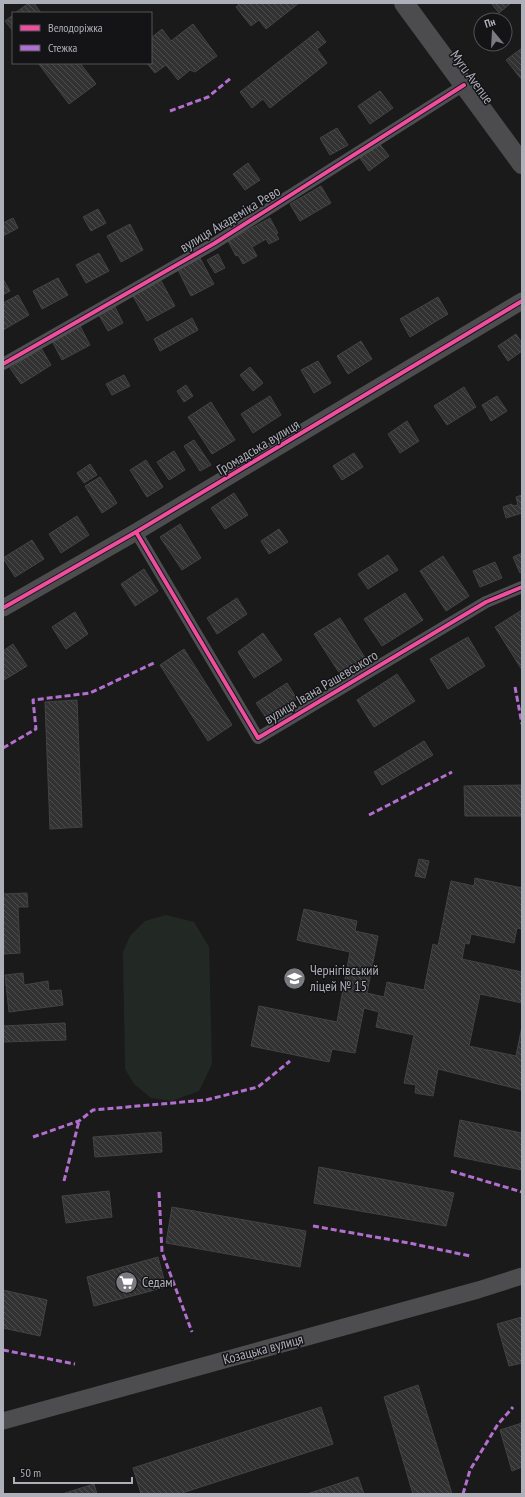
<svg xmlns="http://www.w3.org/2000/svg" width="525" height="1497" font-family="'PT Sans Narrow',sans-serif">
<style>
.garden{fill:#222924}
.building{fill:url(#building-back-hatch);stroke:#434346}
.lines{fill:none;stroke-linecap:round;stroke-linejoin:round}
.street{stroke:#4f4f53;stroke-width:12}
.secondary{stroke:#4d4d50;stroke-width:17}
.primary{stroke:#4c4c4f;stroke-width:20}
.quiet{stroke:#b36fd0;stroke-width:3;stroke-dasharray:6 3;stroke-linecap:butt}
.cycleway-casing{stroke:#141416;stroke-width:6}
.cycleway{stroke:#ef4d9e;stroke-width:4}
.labels{text-anchor:middle;dominant-baseline:central;stroke-width:3;stroke-linejoin:round;paint-order:stroke}
.street-label{font-size:14px;fill:#adafb9;stroke:#141416}
.poi-label{font-size:14px;fill:#adafb9;stroke:#141416;text-anchor:start}
</style>
<defs>
<pattern id="building-back-hatch" width="6" height="6" patternUnits="userSpaceOnUse"><rect width="6" height="6" fill="#323233"/><path d="M-1 5l2 2M0 0l6 6M5-1l2 2" fill="none" stroke="#4d4d4e"/></pattern>
</defs>
<rect width="100%" height="100%" fill="#1a1a1a"/>
<!-- garden -->
<path class="garden" d="M166 915 194 922 209 947 212 1064 199 1091 172 1101 151 1098 134 1084 125 1069 123 952 130 936 145 921Z"/>
<!-- building -->
<g class="building">
<path d="M29 3H34L41 13H15Z"/>
<path d="M240 3H299L266 29 259 20 251 26 236 7Z"/>
<path d="M491 3H511L499 13Z"/>
<path d="M13 15V31L5 21Z"/>
<path d="M193 24 217 56 195 72 190 70 178 80 166 65 155 73 147 63H151V49L153 48 151 45V38L162 29 171 41Z"/>
<path d="M318 31 326 42 317 49 327 63 270 108 263 99 252 108 240 92Z"/>
<path d="M522 48V80L506 60Z"/>
<path d="M38 63H80L96 84 69 104Z"/>
<path d="M380 91 393 108 370 124 358 106Z"/>
<path d="M337 128 348 145 330 155 320 138Z"/>
<path d="M379 143 389 156 369 171 360 158Z"/>
<path d="M248 163 260 180 245 190 233 174Z"/>
<path d="M321 186 331 203 300 221 290 204Z"/>
<path d="M98 209 106 223 91 231 83 217Z"/>
<path d="M13 218 18 228 3 236V223Z"/>
<path d="M270 218 278 233 276 234 279 239 269 244 266 239 252 247 257 256 243 264 238 255 236 256 228 241Z"/>
<path d="M130 224 143 250 121 262 107 236Z"/>
<path d="M99 253 109 271 86 283 76 265Z"/>
<path d="M218 254 225 268 215 273 207 260Z"/>
<path d="M200 258 214 284 191 296 178 270Z"/>
<path d="M58 278 68 295 42 309 33 291Z"/>
<path d="M3 279 10 291 3 295Z"/>
<path d="M160 279 175 306 147 321 132 294Z"/>
<path d="M18 295 29 315 3 330V303Z"/>
<path d="M438 297 448 314 410 337 400 319Z"/>
<path d="M115 307 123 323 108 331 99 315Z"/>
<path d="M192 318 198 330 160 351 154 339Z"/>
<path d="M80 326 90 345 62 360 52 341Z"/>
<path d="M516 334 522 343V351L508 361 498 346Z"/>
<path d="M361 341 372 359 348 374 337 356Z"/>
<path d="M41 348 51 365 21 384 10 368Z"/>
<path d="M318 361 331 383 314 393 301 370Z"/>
<path d="M250 367 263 383 253 391 240 375Z"/>
<path d="M124 375 130 386 112 395 106 384Z"/>
<path d="M186 385 193 396 184 402 177 391Z"/>
<path d="M464 387 476 407 447 425 434 406Z"/>
<path d="M270 396 281 415 253 433 241 414Z"/>
<path d="M497 396 507 411 491 421 482 405Z"/>
<path d="M211 402 235 440 212 454 188 417Z"/>
<path d="M407 421 419 441 400 453 388 434Z"/>
<path d="M194 440 211 465 200 471 184 446Z"/>
<path d="M174 451 185 470 169 480 157 462Z"/>
<path d="M354 453 363 467 342 480 333 466Z"/>
<path d="M146 460 163 487 147 497 130 470Z"/>
<path d="M90 464 97 475 84 483 77 473Z"/>
<path d="M100 477 117 503 102 513 85 486Z"/>
<path d="M234 493 248 515 225 529 211 508Z"/>
<path d="M522 495V513L506 518 503 507 512 504V506L518 505 516 497Z"/>
<path d="M77 516 89 535 61 553 49 534Z"/>
<path d="M180 524 201 558 182 570 160 537Z"/>
<path d="M279 529 288 542 269 554 261 541Z"/>
<path d="M32 540 44 559 15 577 3 558Z"/>
<path d="M522 553V572L520 573 513 557Z"/>
<path d="M388 555 398 570 368 589 358 574Z"/>
<path d="M443 556 469 596 446 611 420 571Z"/>
<path d="M495 562 502 578 480 587 473 571Z"/>
<path d="M144 569 158 591 135 606 121 584Z"/>
<path d="M405 593 423 620 382 646 364 619Z"/>
<path d="M237 598 247 614 217 634 207 618Z"/>
<path d="M522 610V670L495 627Z"/>
<path d="M75 612 88 634 66 649 52 627Z"/>
<path d="M340 618 367 661 342 677 314 634Z"/>
<path d="M263 633 282 660 254 678 238 652Z"/>
<path d="M468 637 485 666 448 689 430 659Z"/>
<path d="M13 644 27 666 4 680 3 651Z"/>
<path d="M184 649 232 725 208 741 160 665Z"/>
<path d="M397 674 415 701 374 727 357 700Z"/>
<path d="M287 683 297 699 267 719 256 703Z"/>
<path d="M77 700 82 827 50 829 45 702Z"/>
<path d="M424 741 433 755 382 785 374 772Z"/>
<path d="M522 785V816H465L464 786Z"/>
<path d="M419 859 429 861 425 878 415 876Z"/>
<path d="M475 878 522 888V929L517 928 514 943 471 934 469 944 465 943 462 959 522 972V1003L480 994 469 1046 516 1056 522 1026V1090L438 1069 433 1096 415 1093 416 1085 404 1083 414 1035 376 1027 379 1012 364 1008 355 1053 332 1049 329 1062 251 1046 259 1006 337 1022 350 952 297 940 304 909 357 921 355 931 378 936 367 993 384 997 387 982 424 990 433 944 438 946 451 881 474 886Z"/>
<path d="M27 893 28 907H18L20 953 4 954 3 894Z"/>
<path d="M23 973 24 985 48 981 49 991 61 990 63 1005 9 1012 5 975Z"/>
<path d="M65 1023 66 1040 3 1042V1026Z"/>
<path d="M460 1120 522 1133V1170L454 1156Z"/>
<path d="M161 1132 162 1152 95 1157 93 1137Z"/>
<path d="M319 1167 454 1193 446 1226 314 1203Z"/>
<path d="M109 1191 112 1217 66 1223 62 1196Z"/>
<path d="M172 1207 306 1231 300 1267 166 1243Z"/>
<path d="M158 1257 166 1287 94 1306 87 1277Z"/>
<path d="M3 1290 47 1300 40 1336 3 1328Z"/>
<path d="M522 1317V1363L509 1366 497 1324Z"/>
<path d="M418 1385 452 1494H413L384 1397Z"/>
<path d="M321 1407 333 1444 179 1494H141L133 1468Z"/>
<path d="M522 1423V1467L512 1471 500 1430Z"/>
<path d="M358 1477 364 1494H307Z"/>
<path d="M94 1484 97 1494H62Z"/>
</g>
<g class="lines">
<!-- street -->
<g class="street">
<path d="M3 364 215 243 464 85"/>
<path d="M136 532 258 738 486 602 522 587"/>
</g>
<!-- secondary -->
<g class="secondary">
<path d="M3 608 136 532 522 301"/>
<path d="M3 1421 478 1290 522 1276"/>
</g>
<!-- primary -->
<path class="primary" d="M404 3 522 164"/>
<!-- quiet -->
<g class="quiet">
<path d="M3 4V3"/>
<path d="M170 111 208 97 231 78"/>
<path d="M515 687 522 724"/>
<path d="M3 748 36 729 33 700 90 693 154 663"/>
<path d="M369 815 452 772"/>
<path d="M33 1137 79 1121 93 1110 206 1100 258 1087 290 1061"/>
<path d="M451 1171 522 1192"/>
<path d="M64 1181 79 1121"/>
<path d="M159 1192 162 1252 192 1332"/>
<path d="M313 1226 409 1243 470 1256"/>
<path d="M3 1350 75 1364"/>
<path d="M463 1494 470 1470 498 1424 513 1407"/>
</g>
<defs>
<g id="cycleway">
<path d="M3 364 215 243 464 85"/>
<path d="M136 532 258 738 486 602 522 587"/>
<path d="M3 608 136 532 522 301"/>
</g>
</defs>
<!-- cycleway casing -->
<use href="#cycleway" class="cycleway-casing"/>
<!-- cycleway -->
<use href="#cycleway" class="cycleway"/>
</g>
<!-- icons -->
<defs>
<symbol id="school-disc" viewBox="-11 -11 22 22"><circle r="9.5" fill="#7a7b81" stroke="#141416"/><path d="M0-5L7-2L0 1L-7-2ZM-4 1L0 2.5L4 1V4Q0 6-4 4Z" fill="#fff"/></symbol>
<symbol id="supermarket-disc" viewBox="-11 -11 22 22"><circle r="9.5" fill="#7a7b81" stroke="#141416"/><path d="M-6-5.5h2.5l.6 2H6L4.5 2H-2.5L-4.4-4H-6ZM-1.5 3.2a1.3 1.3 0 1 0 .1 0ZM3 3.2a1.3 1.3 0 1 0 .1 0Z" fill="#fff"/></symbol>
</defs>
<g fill-rule="evenodd">
<use href="#school-disc" x="282" y="966" width="25" height="25"/>
<use href="#supermarket-disc" x="114" y="1270" width="25" height="25"/>
</g>
<g class="labels">
<!-- street labels -->
<g class="street-label">
<text transform="translate(472 77) rotate(54)">Myru Avenue</text>
<text transform="translate(230 219) rotate(-31)">вулиця Академіка Рево</text>
<text transform="translate(258 447) rotate(-31)">Громадська вулиця</text>
<text transform="translate(321 687) rotate(-31)">вулиця Івана Рашевського</text>
<text transform="translate(263 1349) rotate(-15)">Козацька вулиця</text>
</g>
<!-- poi labels -->
<g class="poi-label">
<text x="310" y="970">Чернігівський<tspan x="310" dy="16">ліцей № 15</tspan></text>
<text x="142" y="1282">Седам</text>
</g>
</g>
<!-- border -->
<rect width="525" height="1497" fill="none" stroke="#adafb9" stroke-width="8"/>
<!-- legend -->
<rect x="12" y="12" width="140" height="52" fill="#141416" stroke="#515257"/>
<rect x="20" y="25" width="20" height="6" fill="#ef4d9e" stroke="#515257"/>
<text x="48" y="32" font-size="12" fill="#adafb9">Велодоріжка</text>
<rect x="20" y="45" width="20" height="6" fill="#b36fd0" stroke="#515257"/>
<text x="48" y="52" font-size="12" fill="#adafb9">Стежка</text>
<!-- north arrow -->
<g transform="translate(493 32) rotate(342)"><circle r="19" fill="#141416" stroke="#515257"/>
<path d="M0-3L7 15L0 10L-7 15Z" fill="#7a7b81"/>
<text y="-6" font-size="11" font-weight="bold" text-anchor="middle" fill="#adafb9">Пн</text>
</g>
<!-- scale -->
<path d="M14 1477v6h118v-6" fill="none" stroke="#adafb9" stroke-width="2"/>
<text x="20" y="1477" font-size="12" fill="#adafb9" stroke="#141416" stroke-width="3" paint-order="stroke">50 m</text>
</svg>
